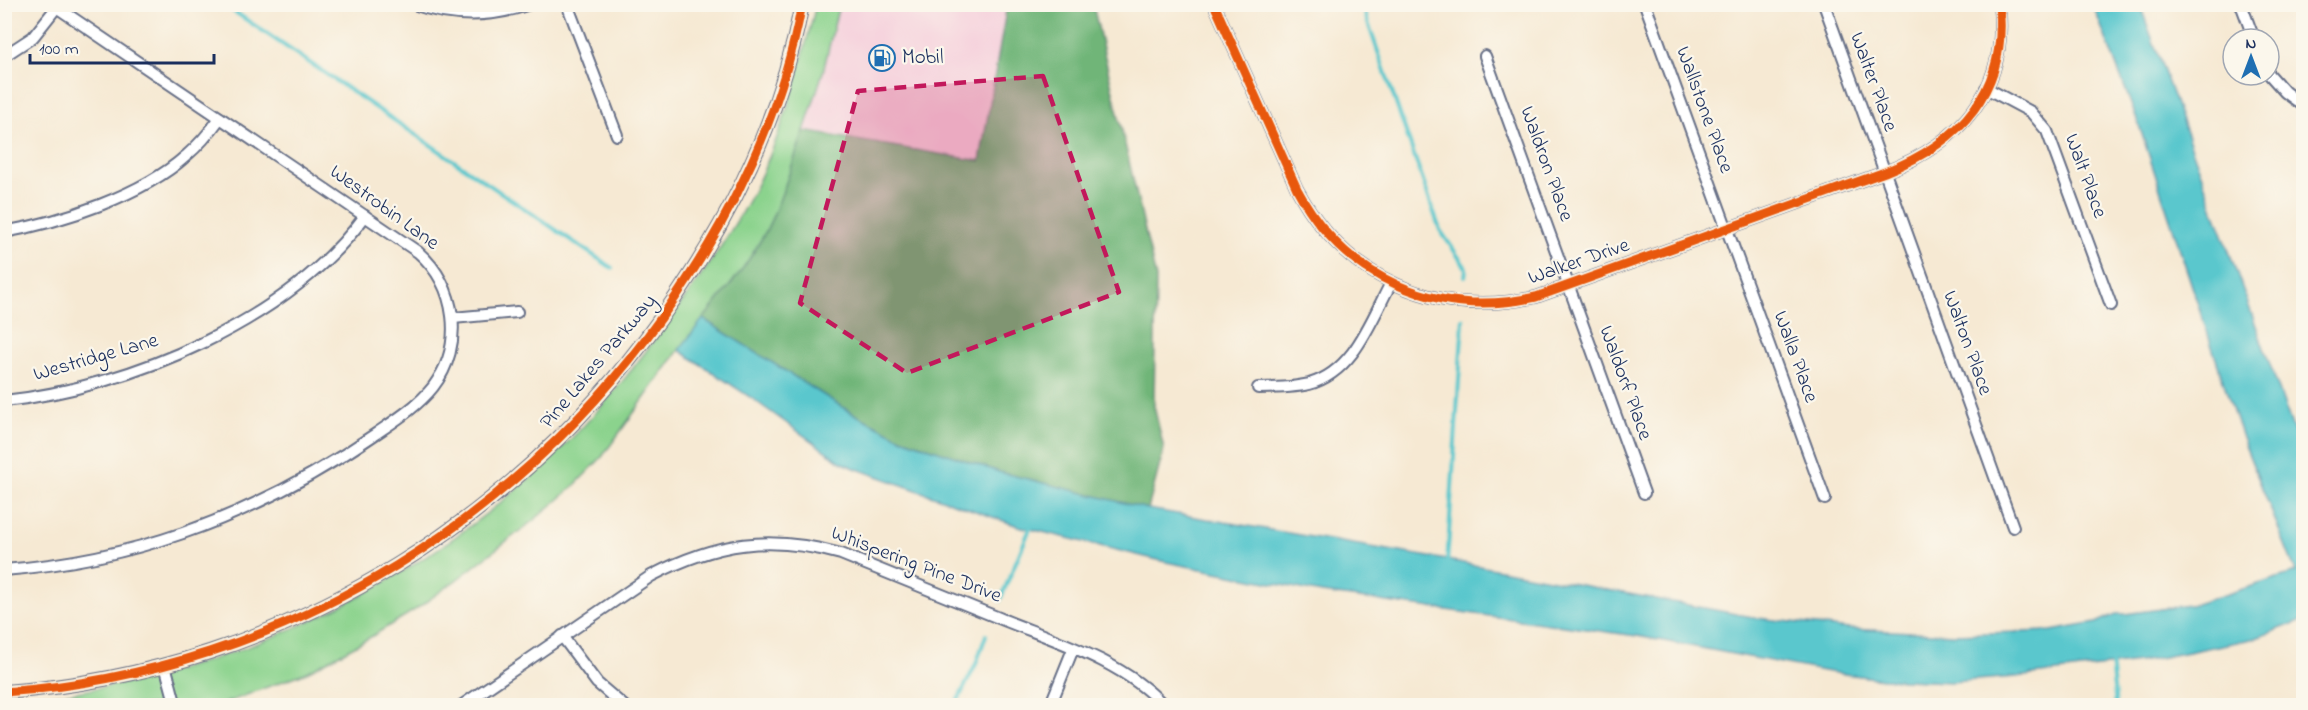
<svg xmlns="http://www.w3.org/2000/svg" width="2308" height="710" font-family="'Indie Flower',sans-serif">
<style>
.built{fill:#f5cfdb}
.green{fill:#8bd38d;stroke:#538176;stroke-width:1.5}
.forest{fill:#70b578;stroke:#46726b;stroke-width:1.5}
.water{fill:#5ac7cd;stroke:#3a7b96;stroke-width:1.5}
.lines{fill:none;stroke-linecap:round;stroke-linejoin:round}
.stream{stroke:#5ac7cd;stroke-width:4}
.street-casing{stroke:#687087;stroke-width:14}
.secondary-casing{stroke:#687087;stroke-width:16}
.street{stroke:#fff;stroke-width:10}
.secondary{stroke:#fbe6c4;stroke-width:14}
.cycleway-casing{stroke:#fbf7ec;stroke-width:13}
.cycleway{stroke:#e8590c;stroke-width:9}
.marked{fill:#c2185b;fill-opacity:0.2;stroke:#c2185b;stroke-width:4.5;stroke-dasharray:12 8;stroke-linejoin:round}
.labels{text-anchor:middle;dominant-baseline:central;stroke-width:4.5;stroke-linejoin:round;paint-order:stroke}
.poi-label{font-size:21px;fill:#1b2f5e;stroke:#fbf7ec;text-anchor:start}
.street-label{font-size:21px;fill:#1b2f5e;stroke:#fbf7ec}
</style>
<rect width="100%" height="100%" fill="#fbf7ec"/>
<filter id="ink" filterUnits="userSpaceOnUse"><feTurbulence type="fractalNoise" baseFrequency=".0167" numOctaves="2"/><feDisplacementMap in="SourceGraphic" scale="12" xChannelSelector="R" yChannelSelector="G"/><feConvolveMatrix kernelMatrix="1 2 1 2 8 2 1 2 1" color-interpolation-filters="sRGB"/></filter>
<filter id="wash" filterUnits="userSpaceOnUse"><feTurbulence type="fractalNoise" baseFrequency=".008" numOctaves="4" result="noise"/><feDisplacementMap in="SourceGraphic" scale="24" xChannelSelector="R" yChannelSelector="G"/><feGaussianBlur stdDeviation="1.35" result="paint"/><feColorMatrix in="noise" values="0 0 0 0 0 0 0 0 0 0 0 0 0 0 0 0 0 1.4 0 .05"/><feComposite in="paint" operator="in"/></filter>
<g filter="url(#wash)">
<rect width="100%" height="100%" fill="#f6e9d3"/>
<!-- built -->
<path class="built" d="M839 5H1007L981 161 804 131 823 72Z"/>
<!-- green -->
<path class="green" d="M816 5H839L823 72 804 131 779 203 765 233 743 269 679 350 602 457 572 488 534 520 455 581 415 610 369 638 307 672 220 705 5 706V700C214 685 413 593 563 447 607 404 644 355 680 305 709 266 735 228 757 184 785 127 800 66 816 5Z"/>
<!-- forest -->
<path class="forest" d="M1007 5H1093L1156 278 1154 406 1164 449 1148 509 999 472 901 438 852 413 703 319C726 291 749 263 766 231 782 199 792 165 804 131L980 161Z"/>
<!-- water -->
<path class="water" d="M2093 5H2140L2303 456V620L2256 638 2139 662 2016 677 1950 682 1883 679 1829 672 1637 636 1322 593 1166 562 1018 526 857 469 841 462 750 397 679 350 703 319 852 413 901 438 999 472 1148 509 1447 560 1758 618 1849 629 1954 634 2051 631 2096 623 2116 614H2125L2196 604 2296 572 2242 438 2138 122Z"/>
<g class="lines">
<!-- stream -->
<g class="stream">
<path d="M223 4 612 268"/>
<path d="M1363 4 1367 20 1440 230 1466 268 1465 277"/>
<path d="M1447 564 1463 319"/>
<path d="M1000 600 1031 526"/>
<path d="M2111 662 2116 706"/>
<path d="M955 706 976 664 986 635"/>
</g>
</g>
</g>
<g filter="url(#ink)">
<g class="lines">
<defs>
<g id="street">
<path d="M413 4C452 18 491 18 530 4"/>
<path d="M567 4 617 135"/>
<path d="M1214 4 1297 189C1345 279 1437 319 1536 297L1885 172C1960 143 2009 90 1999 4"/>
<path d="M1645 4 1825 499"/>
<path d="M1824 4 2013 527"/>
<path d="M2241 4 2254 39"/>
<path d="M4 56 33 37 56 8"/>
<path d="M1485 56 1644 493"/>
<path d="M2269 74 2285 92 2304 106"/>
<path d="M1986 88 2031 112 2047 131 2111 305"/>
<path d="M4 232C61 222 143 195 186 156 199 145 210 132 220 118"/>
<path d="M453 318 517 312"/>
<path d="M1258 388C1275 388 1292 388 1309 384 1354 372 1371 320 1391 283"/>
<path d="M4 401C131 387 288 321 365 216"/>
<path d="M4 570C64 565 126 553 183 533 252 509 316 475 377 433 396 420 418 406 433 387 465 345 457 286 418 252L52 4"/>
<path d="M562 636 597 683 624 706"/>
<path d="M165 665 176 706"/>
<path d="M461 706 651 576C716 542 770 534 841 554 894 575 946 597 999 618 1055 641 1122 660 1164 706"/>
<path d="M1050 706 1073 649"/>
</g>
<path id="secondary" d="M4 692C288 672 539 513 690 275 743 193 784 101 802 4"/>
</defs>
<!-- street casing -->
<use href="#street" class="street-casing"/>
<!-- secondary casing -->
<use href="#secondary" class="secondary-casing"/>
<!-- street -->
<use href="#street" class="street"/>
<!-- secondary -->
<use href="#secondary" class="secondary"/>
<defs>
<g id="cycleway">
<path d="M1214 4 1297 189C1345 279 1437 319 1536 297L1885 172C1960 143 2009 90 1999 4"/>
<path d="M4 692C288 672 539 513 690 275 743 193 784 101 802 4"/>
</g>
</defs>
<!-- cycleway casing -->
<use href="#cycleway" class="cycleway-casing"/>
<!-- cycleway -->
<use href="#cycleway" class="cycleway"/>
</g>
</g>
<!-- marked area -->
<path class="marked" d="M1043 76 1119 292 907 373 800 303 858 91Z"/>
<!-- icons -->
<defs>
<symbol id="fuel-ring" viewBox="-11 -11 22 22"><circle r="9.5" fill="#fbf7ec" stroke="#1f6fb2" stroke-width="1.5"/><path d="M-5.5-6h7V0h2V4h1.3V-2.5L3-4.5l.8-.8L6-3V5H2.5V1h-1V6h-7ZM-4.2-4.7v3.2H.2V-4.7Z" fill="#1f6fb2"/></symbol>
</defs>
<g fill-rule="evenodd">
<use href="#fuel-ring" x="867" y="43" width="30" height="30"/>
</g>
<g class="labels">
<!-- poi labels -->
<g class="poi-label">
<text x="902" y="58">Mobil</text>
</g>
<!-- street labels -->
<g class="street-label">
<text transform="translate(1873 82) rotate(70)">Walter Place</text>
<text transform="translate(1704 110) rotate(70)">Wallstone Place</text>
<text transform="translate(1546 164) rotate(70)">Waldron Place</text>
<text transform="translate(2085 176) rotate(70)">Walt Place</text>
<text transform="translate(384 208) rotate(36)">Westrobin Lane</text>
<text transform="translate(1579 262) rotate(-19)">Walker Drive</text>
<text transform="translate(1967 343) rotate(70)">Walton Place</text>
<text transform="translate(1795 357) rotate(70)">Walla Place</text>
<text transform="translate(96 358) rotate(-16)">Westridge Lane</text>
<text transform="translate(599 362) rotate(-50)">Pine Lakes Parkway</text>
<text transform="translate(1625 383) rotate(70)">Waldorf Place</text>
<text transform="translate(916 565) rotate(21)">Whispering Pine Drive</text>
</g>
</g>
<!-- margin -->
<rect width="2308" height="710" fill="none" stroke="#fbf7ec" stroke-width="24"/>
<!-- north arrow -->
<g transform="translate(2251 57)"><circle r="28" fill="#fbf7ec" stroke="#a1a7b3" stroke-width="1.5"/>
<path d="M0-4.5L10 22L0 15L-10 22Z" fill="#1f6fb2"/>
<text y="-9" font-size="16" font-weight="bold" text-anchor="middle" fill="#1b2f5e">N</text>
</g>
<!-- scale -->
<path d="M30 54v9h184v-9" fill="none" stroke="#1b2f5e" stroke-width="3"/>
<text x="39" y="54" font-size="18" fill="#1b2f5e" stroke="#fbf7ec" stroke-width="4.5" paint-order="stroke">100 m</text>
</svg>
